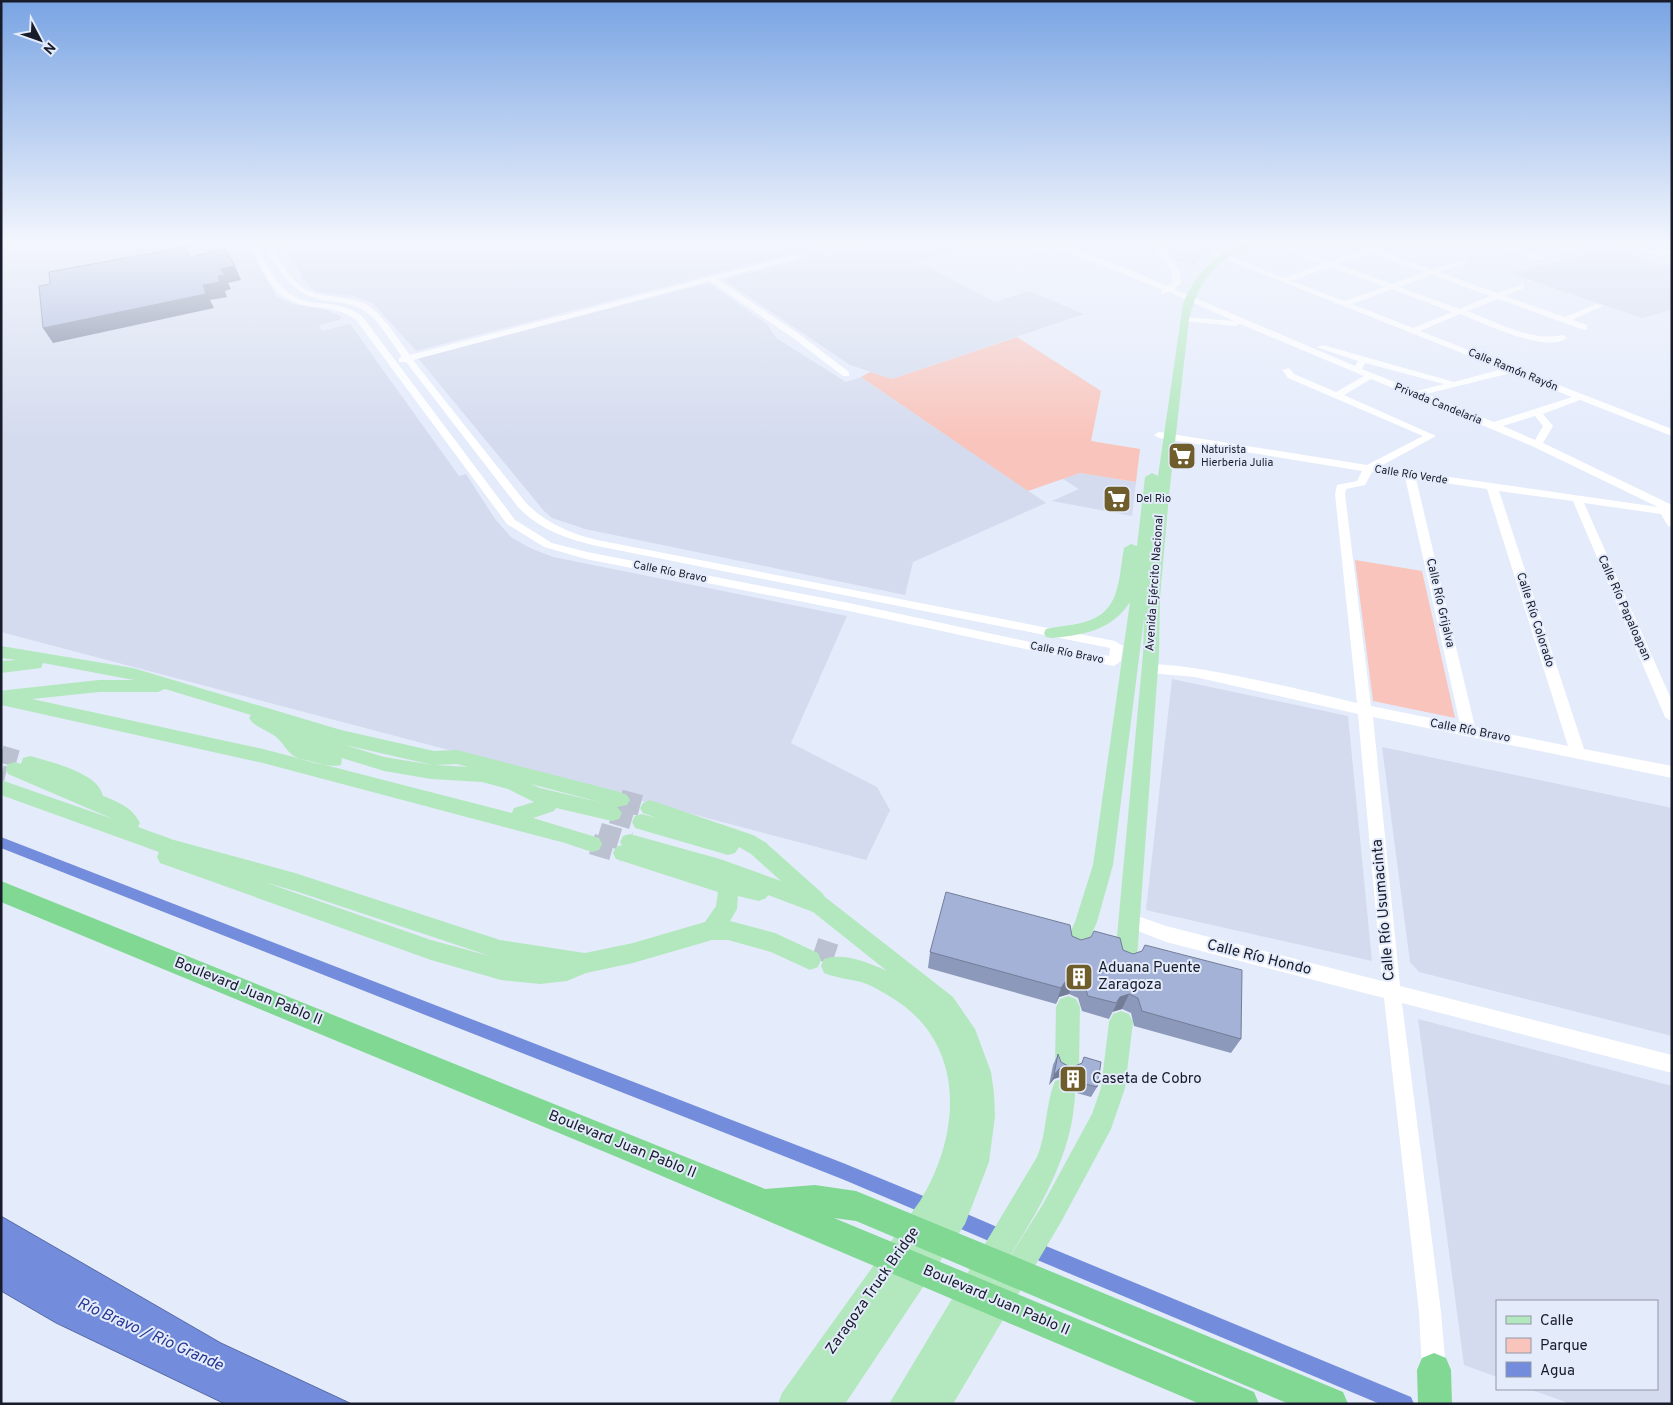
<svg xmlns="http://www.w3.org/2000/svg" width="1673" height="1405" font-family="Overpass,sans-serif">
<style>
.built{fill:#d4dbee}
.green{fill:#f9c4bb}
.water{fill:#738cdb;stroke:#576aa6}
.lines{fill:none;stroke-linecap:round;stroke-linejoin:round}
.canal{fill:#738cdb;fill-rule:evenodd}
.major-tunnel-far1{stroke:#bbc1d1;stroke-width:17;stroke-dasharray:17 8;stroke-linecap:butt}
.major-tunnel{stroke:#bbc1d1;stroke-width:21;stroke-dasharray:21 11;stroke-linecap:butt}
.minor{fill:#fff;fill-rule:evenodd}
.major{fill:#b3e8be;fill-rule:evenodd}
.highway{fill:#81d893;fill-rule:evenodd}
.wall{fill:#8d99ba}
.shaded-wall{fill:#737d97}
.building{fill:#a4b2d8;stroke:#737d97}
.labels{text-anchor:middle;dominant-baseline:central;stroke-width:4;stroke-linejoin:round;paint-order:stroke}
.far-street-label{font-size:11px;fill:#171b2a;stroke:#e4ebfb}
.far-poi-label{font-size:11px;fill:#171b2a;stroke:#e4ebfb;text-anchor:start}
.street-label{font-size:12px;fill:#171b2a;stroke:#e4ebfb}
.near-street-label{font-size:15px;fill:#171b2a;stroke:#e4ebfb}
.near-poi-label{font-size:15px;fill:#171b2a;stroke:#e4ebfb;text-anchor:start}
.near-water-label{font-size:16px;font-style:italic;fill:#253692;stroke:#e4ebfb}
</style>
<rect width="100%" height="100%" fill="#e4ebfb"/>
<!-- built -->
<g class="built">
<path d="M10 243H246L277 297 293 304 327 310 342 317 339 320 319 325 322 331 350 324 459 476 466 474 495 519 511 537 530 548 553 557 847 616 791 743 877 787 890 810 866 860 1 632V251Z"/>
<path d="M324 243H803L813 248 416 351 373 303 353 296 316 292 306 283 287 250Z"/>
<path d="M882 243H979L917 261 995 302 1029 291 1084 314 892 379 850 365 724 280 790 262 803 261 807 259 809 256 807 255 815 253 832 256Z"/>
<path d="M1162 243H1224L1206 254 1193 266 1186 262H1179Z"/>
<path d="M1611 249 1666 266 1672 264V310L1642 318 1510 273Z"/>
<path d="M709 283 768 325 776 338 846 382 861 377 1046 503 913 562 905 595 585 529 552 518 544 511 418 358Z"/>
<path d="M1080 473 1136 482 1132 516 1052 501 1079 489 1063 479Z"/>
<path d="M1172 679 1348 716 1372 961 1146 910Z"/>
<path d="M1382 747 1672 808V1036L1419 972 1410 962Z"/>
<path d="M1418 1019 1672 1086V1404H1571L1529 1389H1657V1301H1497V1377L1464 1365Z"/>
</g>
<!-- green -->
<g class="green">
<path d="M1017 337 1101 391 1091 441 1140 449 1136 482 1080 473 1028 491 861 377 870 372 892 379Z"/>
<path d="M1355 560 1422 571 1455 718 1373 701Z"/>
</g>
<!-- water -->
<path class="water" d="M1 1216 221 1343 352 1404H225L56 1323 1 1291Z"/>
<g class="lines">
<!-- canal -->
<g class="canal">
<path d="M1 837 843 1163 938 1202 941 1208 938 1214 932 1217 842 1179 1 848Z"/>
<path d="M953 1208 1011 1233 1014 1239 1011 1245 1005 1248 947 1223 944 1217 947 1211Z"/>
<path d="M1029 1239 1411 1397 1414 1404H1380L1023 1254 1020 1248 1023 1242Z"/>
</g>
<!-- major-tunnel-far1 -->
<path class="major-tunnel-far1" d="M1 754 25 761"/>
<!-- major-tunnel -->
<g class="major-tunnel">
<path d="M1 776 5 777"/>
<path d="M620 800 650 808"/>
<path d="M612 813 642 822"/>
<path d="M599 833 630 842"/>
<path d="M592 844 623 853"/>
<path d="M815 948 836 955"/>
</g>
<!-- minor -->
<g class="minor">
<path d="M248 243H256C272 274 279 299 318 303 335 304 349 307 362 316L515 520 552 543 587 552 849 603 1044 645 1109 656 1110 648 597 546C567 539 540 530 518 507L406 362H399V358L402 357C393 345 379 320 366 312 355 304 342 303 329 301 289 295 283 274 262 243H270C279 257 286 273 298 284 319 303 354 291 374 310 388 322 399 341 410 355L796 255V259L717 279 799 334 849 372V376H843L793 338 710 281 413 360 526 503C546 523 569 533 597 540L1115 641 1123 646 1121 661 1114 666 1044 653 849 611 586 559 544 547 507 524 356 320C344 311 332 309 316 307 274 303 266 277 248 243Z"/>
<path d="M1009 243H1022L1053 252 1049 254Z"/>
<path d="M1035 243C1073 243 1132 271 1167 286L1173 282 1172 271 1152 243H1160L1180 271 1181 283 1174 289 1355 366 1358 361 1316 347 1323 345 1454 382 1502 369 1210 253 1217 251 1284 278 1323 264 1268 243H1279L1330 262 1364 250 1347 243C1356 243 1361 246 1369 247 1376 248 1386 243 1395 243L1378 250 1432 270 1466 259V263L1439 272 1497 293 1524 284V288L1505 296 1565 317 1596 304 1603 306 1572 320 1587 325V329L1584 330 1498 299 1467 311C1497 322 1531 342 1563 335L1567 338C1546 354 1484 323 1460 314L1420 331 1672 429V436L1580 400 1543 414 1553 426 1543 443 1672 505V527L1668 526 1661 514 1584 503 1672 701V722L1665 717 1573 501 1499 491 1584 749 1672 766V778L1373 717 1400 986 1672 1055V1073L1402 1003 1441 1312 1446 1370 1442 1378 1434 1382 1426 1378 1422 1370 1419 1312 1384 998 1166 942 1123 925 1121 920 1123 915 1129 913 1166 926 1382 981 1358 714 1195 677 1149 673 1142 668C1152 652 1331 697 1357 703L1335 494 1337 485 1357 481 1362 471 1159 438 1154 435 1159 432 1367 465 1423 436 1288 378 1282 370 1289 368 1294 374 1336 392 1364 376 1240 324 1236 326 1181 321V317H1184L1234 321 1169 292 1161 294 1162 290 1097 263ZM1371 253 1425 272 1392 284 1337 264ZM1330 267 1385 287 1344 301 1291 281ZM1432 275 1490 296 1460 309 1399 287ZM1392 289 1452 312 1413 328 1352 304ZM1365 363 1444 384 1417 391 1362 369ZM1511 373 1572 397 1494 422 1426 394ZM1371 379 1532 446 1658 507 1379 467 1436 436 1344 395ZM1535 416 1543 426 1535 440 1503 426ZM1372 472 1405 477 1460 724 1371 706 1345 494 1346 489 1365 485ZM1416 479 1487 489 1568 746 1475 727Z"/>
<path d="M1490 243H1501L1547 259 1540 261Z"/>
<path d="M1538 243 1566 247 1595 243 1566 251Z"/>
<path d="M1620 243C1639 243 1654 253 1672 250V254L1660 256Z"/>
</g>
<!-- major -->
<g class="major">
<path d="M1245 243H1257C1251 249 1241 251 1233 255 1207 269 1196 292 1189 319L1169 495 1160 598 1159 654 1137 958 1134 965 1126 968 1118 965 1115 958 1143 654 1144 618 1113 865 1097 922 1084 951 1076 954 1068 951 1065 944 1075 922 1093 865 1130 602C1112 630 1084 635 1052 638L1046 637 1044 633 1046 629C1058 626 1070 626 1081 623 1121 614 1118 581 1124 548L1131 544 1137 546 1145 477 1152 473 1158 476 1183 304C1195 274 1214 255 1245 243Z"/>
<path d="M1 646 133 668 341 730 434 751 457 750 620 792 627 795 630 800 627 805 617 807 622 813 619 819 612 821 556 808 554 811 533 818 599 838 602 844 599 850 592 852 565 843 263 763 1 705V691L7 690 99 680H134L43 663 41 668 1 673V661L17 660 1 658ZM165 689 251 715 249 718C254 727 267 730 275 736 282 741 287 752 294 756 303 761 332 768 341 765L342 758 384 771 431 779 482 782 508 789 534 802 514 808 512 813 263 749 32 699 99 692H158ZM345 745 433 765 384 757ZM457 764 468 767 435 765ZM531 784 603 803 540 788Z"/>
<path d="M30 756C51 762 99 773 103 796 118 802 132 807 140 823L138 827 174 840 295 873 500 940 585 953 633 943 705 922 716 906 718 892 616 859 613 853 616 847 622 845 620 842 623 836 630 834 720 859 781 881 751 854 739 847 735 853 728 855 635 828 632 822 635 816 642 814 657 818 643 813 640 808 643 803 650 800 753 835 765 842 822 893 825 897 953 997 975 1029 991 1072 994 1093 995 1116 989 1162 965 1224 845 1404H812L813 1402 811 1404H778L782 1393 920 1201C962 1133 967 1041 889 996 881 991 871 985 861 982 849 979 836 978 824 973L821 966 824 959C842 952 870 963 887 971L813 912 768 895 766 898 759 901 738 896 737 909 730 921 775 933 818 953 821 960 818 967 810 970 771 952 728 940H712L633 963 586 973 567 981 540 984 501 980 431 960 160 863 157 857 159 852 1 795V780L113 819 8 774 6 769 8 764 15 762 21 764 23 758ZM264 882 295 891 490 956 431 940Z"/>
<path d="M1068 996 1076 999 1080 1007 1079 1064 1076 1072 1067 1076 1058 1072 1055 1064 1056 1007 1060 999Z"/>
<path d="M1121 1011 1129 1014 1133 1022 1125 1088 1111 1129 1061 1222 953 1404H889L1037 1157C1047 1133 1045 1105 1055 1081L1064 1078 1073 1081C1077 1093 1074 1103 1073 1115 1063 1179 1022 1235 989 1290L1043 1204 1092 1114 1101 1088 1109 1022 1113 1014Z"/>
</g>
<!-- highway -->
<g class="highway">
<path d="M1 881 765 1189 815 1185 856 1191 1343 1392 1348 1404H1289L856 1221 834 1218 1254 1392 1259 1404H1200L617 1157 1 902Z"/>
<path d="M1434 1353 1446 1358 1451 1370 1452 1404H1418L1417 1370 1422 1358Z"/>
</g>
</g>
<!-- wall -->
<g class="wall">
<path d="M1072 936 1081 940 1123 950 1241 1039 1231 1053 1134 1026 1131 1013 1122 1009 1112 1012 1109 1019 1082 1011 1078 998 1069 994 1059 997 1056 1004 928 968 930 952Z"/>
<path d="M1058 1054 1061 1062 1068 1066 1063 1076 1054 1079 1049 1085 1053 1065Z"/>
<path d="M1082 1063 1097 1087 1091 1097 1077 1093 1075 1081 1068 1077 1073 1067Z"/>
</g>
<!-- shaded-wall -->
<g class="shaded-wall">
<path d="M235 266 241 280 228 283 231 289 225 291 227 297 210 300 214 308 53 343 43 328 203 285 220 269Z"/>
<path d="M1075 979 1069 994 1059 997 1056 1004 1061 988 1065 982Z"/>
<path d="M1129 994 1122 1009 1112 1012 1109 1019 1120 997Z"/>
<path d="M1068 1066 1063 1076 1054 1079 1049 1085 1054 1075 1059 1069Z"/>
</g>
<!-- building -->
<g class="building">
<path d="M185 247 190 257 225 249 235 266 220 269 225 275 218 276 220 282 203 285 206 294 43 328 39 286 50 284 49 272Z"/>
<path d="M946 892 1070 925 1072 936 1081 940 1091 937 1094 931 1120 938 1123 950 1133 954 1142 951 1145 945 1242 970 1241 1039 1142 1011 1138 998 1129 994 1120 997 1116 1003 1088 996 1084 983 1075 979 1065 982 1061 988 930 952Z"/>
<path d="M1058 1054 1061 1062 1068 1066 1059 1069 1054 1075Z"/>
<path d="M1084 1057 1101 1062 1097 1087 1082 1083 1080 1070 1073 1067 1082 1063Z"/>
</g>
<!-- sky -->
<linearGradient id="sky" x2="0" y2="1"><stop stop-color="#79a4e3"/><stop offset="0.55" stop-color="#f3f6fd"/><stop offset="1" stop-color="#f3f6fd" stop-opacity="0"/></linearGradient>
<rect width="1673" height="440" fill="url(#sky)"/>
<!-- icons -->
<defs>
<symbol id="supermarket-square" viewBox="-11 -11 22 22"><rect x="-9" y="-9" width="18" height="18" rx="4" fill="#6f5d2b" stroke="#e4ebfb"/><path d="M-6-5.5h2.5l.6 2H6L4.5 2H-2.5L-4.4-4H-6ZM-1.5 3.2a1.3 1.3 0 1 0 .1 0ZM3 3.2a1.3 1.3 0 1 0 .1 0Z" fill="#fff"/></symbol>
<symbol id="building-square" viewBox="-11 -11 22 22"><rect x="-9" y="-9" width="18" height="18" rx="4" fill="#6f5d2b" stroke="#e4ebfb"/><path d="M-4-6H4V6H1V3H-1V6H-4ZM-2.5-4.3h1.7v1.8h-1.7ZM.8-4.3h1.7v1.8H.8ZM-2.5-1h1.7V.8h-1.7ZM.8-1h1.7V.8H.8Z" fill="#fff"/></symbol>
</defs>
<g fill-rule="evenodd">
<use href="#supermarket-square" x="1166" y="440" width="32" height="32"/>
<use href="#supermarket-square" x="1101" y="483" width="32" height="32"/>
<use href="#building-square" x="1063" y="961" width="32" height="32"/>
<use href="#building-square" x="1057" y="1063" width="32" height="32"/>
</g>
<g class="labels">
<!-- far-street labels -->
<g class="far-street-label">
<text transform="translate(1513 370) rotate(22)">Calle Ramón Rayón</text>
<text transform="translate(1438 404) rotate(22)">Privada Candelaria</text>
<text transform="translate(1411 475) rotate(9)">Calle Río Verde</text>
<text transform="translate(670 572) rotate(11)">Calle Río Bravo</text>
<text transform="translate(1067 653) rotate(11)">Calle Río Bravo</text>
</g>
<!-- far-poi labels -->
<g class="far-poi-label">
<text x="1201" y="450">Naturista<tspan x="1201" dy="13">Hierberia Julia</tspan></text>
<text x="1136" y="499">Del Rio</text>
</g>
<!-- street labels -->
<g class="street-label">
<text transform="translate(1155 583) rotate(-86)">Avenida Ejército Nacional</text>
<text transform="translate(1440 603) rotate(77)">Calle Río Grijalva</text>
<text transform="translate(1624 608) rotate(66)">Calle Río Papaloapan</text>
<text transform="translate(1535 620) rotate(72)">Calle Río Colorado</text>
<text transform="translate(1470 731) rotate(11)">Calle Río Bravo</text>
</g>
<!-- near-street labels -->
<g class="near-street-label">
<text transform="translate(1384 910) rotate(-95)">Calle Río Usumacinta</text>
<text transform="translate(1259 958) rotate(14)">Calle Río Hondo</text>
<text transform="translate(248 992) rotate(22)">Boulevard Juan Pablo II</text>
<text transform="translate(622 1145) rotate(22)">Boulevard Juan Pablo II</text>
<text transform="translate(873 1291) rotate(-55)">Zaragoza Truck Bridge</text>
<text transform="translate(996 1301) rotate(23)">Boulevard Juan Pablo II</text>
</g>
<!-- near-poi labels -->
<g class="near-poi-label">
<text x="1098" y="968">Aduana Puente<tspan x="1098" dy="17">Zaragoza</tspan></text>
<text x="1092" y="1079">Caseta de Cobro</text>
</g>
<!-- near-water labels -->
<g class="near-water-label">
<text transform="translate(150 1335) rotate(24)">Río Bravo / Rio Grande</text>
</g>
</g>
<!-- border -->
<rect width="1673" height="1405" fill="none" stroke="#171b2a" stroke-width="5"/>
<!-- legend -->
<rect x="1496" y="1300" width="162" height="90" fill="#e4ebfb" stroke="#9298a7"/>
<rect x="1506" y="1316" width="25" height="8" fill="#b3e8be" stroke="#9298a7"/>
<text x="1540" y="1325" font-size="15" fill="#171b2a">Calle</text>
<rect x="1506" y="1338" width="25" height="15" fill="#f9c4bb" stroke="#9298a7"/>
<text x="1540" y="1350" font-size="15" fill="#171b2a">Parque</text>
<rect x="1506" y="1362" width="25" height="15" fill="#738cdb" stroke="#9298a7"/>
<text x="1540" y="1375" font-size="15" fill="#171b2a">Agua</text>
<!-- north arrow -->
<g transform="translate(40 40) rotate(131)" stroke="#e4ebfb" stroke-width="4" paint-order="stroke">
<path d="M0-4L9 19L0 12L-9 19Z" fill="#171b2a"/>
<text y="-8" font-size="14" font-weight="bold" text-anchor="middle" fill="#171b2a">N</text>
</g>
</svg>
